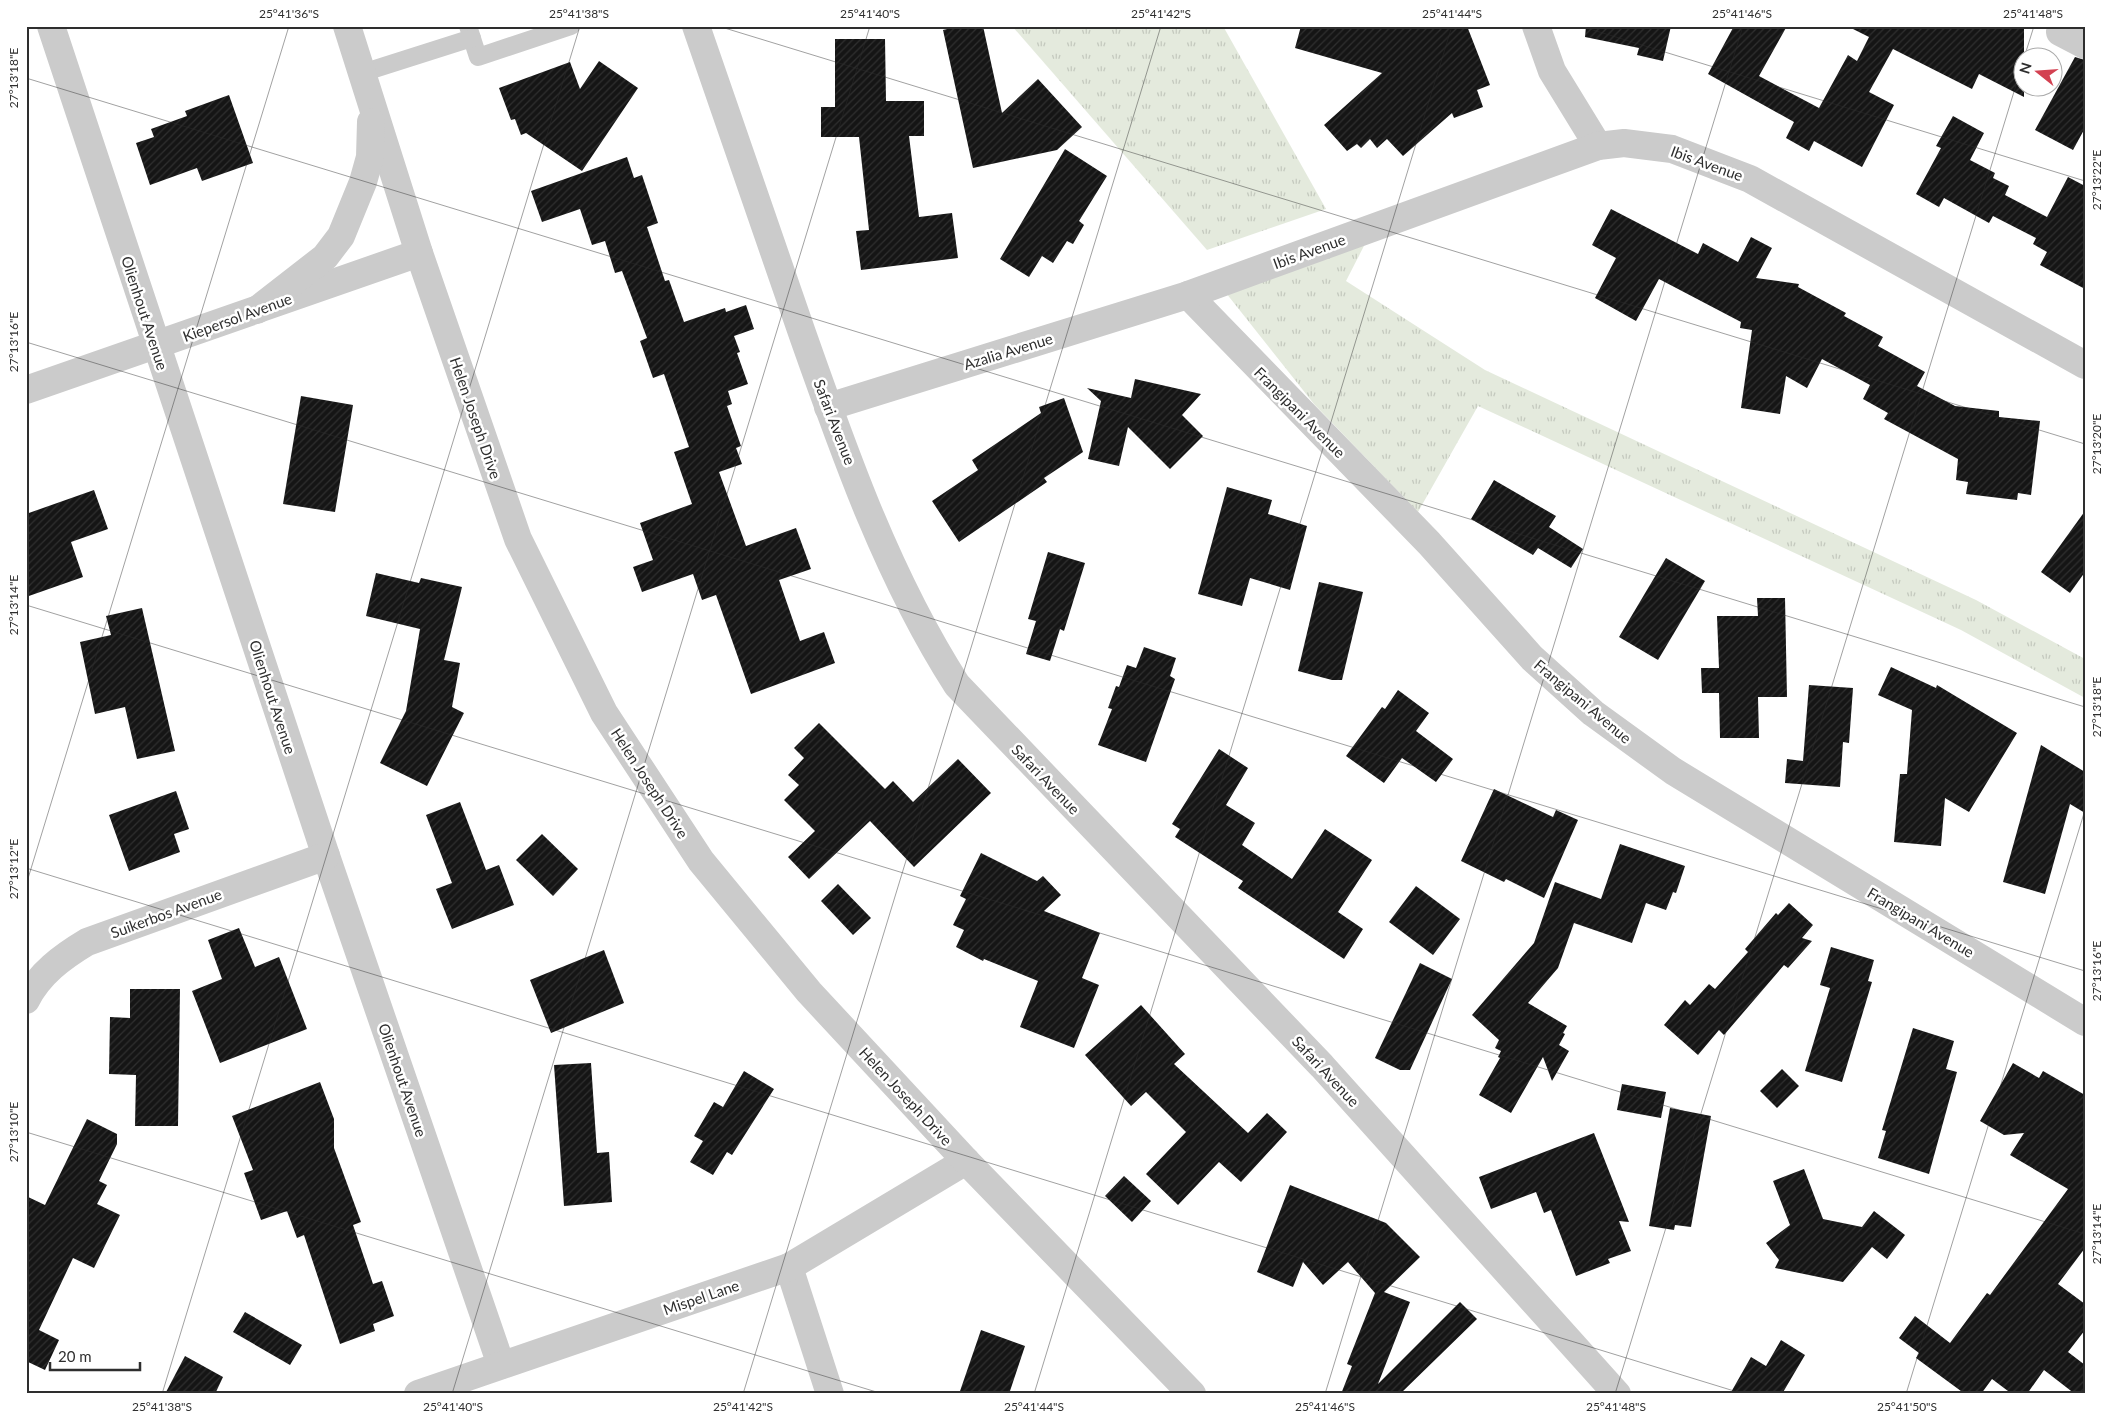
<svg xmlns="http://www.w3.org/2000/svg" width="2111" height="1420" font-family="Lato,sans-serif">
<style>
.grass{fill:url(#grass-tufts)}
.building{fill:url(#building-hatch)}
.lines{fill:none;stroke-linecap:round;stroke-linejoin:round}
.service{stroke:#cbcbcb;stroke-width:18}
.minor{stroke:#cbcbcb;stroke-width:28}
.tertiary{stroke:#cbcbcb;stroke-width:28}
.ticks{fill:none;stroke:#2e2e2e;stroke-width:1;stroke-opacity:0.45}
.labels{text-anchor:middle;dominant-baseline:central;stroke-width:5;stroke-linejoin:round;paint-order:stroke}
.street-label{font-size:15px;fill:#2e2e2e;stroke:#fff}
.neatline{fill:none;stroke:#2e2e2e;stroke-width:2}
.ticks-label{font-size:12px;text-anchor:middle;fill:#2e2e2e}
</style>
<defs>
<pattern id="grass-tufts" width="24" height="20" patternUnits="userSpaceOnUse" patternTransform="scale(1.25)"><rect width="24" height="20" fill="#e4eadd"/><path d="M3 7l-1-3M5 7V3M7 7l1-3M15 17l-1-3M17 17v-4M19 17l1-3" fill="none" stroke="#c4c9be"/></pattern>
<pattern id="building-hatch" width="6" height="6" patternUnits="userSpaceOnUse" patternTransform="scale(1.25)"><rect width="6" height="6" fill="#151515"/><path d="M-1 1l2-2M0 6l6-6M5 7l2-2" fill="none" stroke="#2f2f2f"/></pattern>
</defs>
<rect width="100%" height="100%" fill="#fff"/>
<!-- grass -->
<g class="grass">
<path d="M1012 26H1223L1326 209 1207 250Z"/>
<path d="M1367 240 1346 281 1485 370 1976 600 2085 659V698L1961 630 1478 406 1418 512 1314 404 1226 293Z"/>
</g>
<!-- building -->
<g class="building">
<path d="M959 26H983L1002 113 1038 79 1082 127 1057 150 973 168 943 30Z"/>
<path d="M1301 26H1467L1490 85 1477 90 1483 107 1454 118 1452 113 1403 156 1387 139 1377 148 1370 139 1361 148 1357 144 1347 151 1324 125 1382 73 1295 48Z"/>
<path d="M1586 26H1671L1663 61 1637 55 1639 48 1585 37Z"/>
<path d="M1734 26H1787L1759 76 1819 108 1848 55 1857 61 1869 37 1847 26H2024V97L1979 74 1972 89 1893 49 1869 92 1894 105 1862 167 1814 141 1809 151 1786 138 1794 122 1708 74Z"/>
<path d="M835 39H885L886 101H924V136H909L919 217 952 213 958 258 861 270 856 231 869 230 859 137H821V107H835Z"/>
<path d="M2075 57 2085 60V128L2073 150 2035 130Z"/>
<path d="M599 61 638 88 582 171 526 133 521 135 515 119 511 120 499 88 570 62 580 89Z"/>
<path d="M229 95 253 163 202 181 197 168 150 185 136 143 154 137 151 129 187 116 185 111Z"/>
<path d="M1953 116 1984 133 1970 160 1995 173 1993 178 2009 186 2005 195 2047 217 2068 177 2085 186V289L2040 265 2047 252 2033 244 2036 238 1993 216 1989 223 1944 198 1939 207 1916 194 1941 148 1936 146Z"/>
<path d="M1065 149 1107 176 1079 221 1084 225 1073 244 1067 241 1053 263 1042 256 1029 277 1000 259Z"/>
<path d="M627 157 634 178 642 175 658 223 647 227 665 281 669 280 684 322 725 308 726 312 746 305 754 329 734 336 740 352 737 353 748 384 728 391 732 404 727 406 741 446 736 448 742 464 719 472 746 546 796 528 811 569 779 580 800 641 824 632 835 663 751 694 716 595 702 600 693 574 642 592 633 567 653 560 640 523 692 504 674 452 689 447 664 374 653 378 640 341 647 338 622 271 615 273 605 241 592 245 580 209 542 222 531 191Z"/>
<path d="M1611 209 1698 254 1703 243 1738 262 1751 237 1772 248 1756 278 1799 284 1798 287 1846 313 1844 316 1883 337 1878 346 1925 372 1917 386 1955 406 1999 411V417L2040 421 2031 495 2018 493 2017 500 1966 494 1968 482 1956 480 1958 459 1884 419 1888 413 1863 399 1870 385 1822 359 1807 388 1786 376 1780 414 1741 408 1752 330 1740 328 1741 322 1659 279 1636 321 1595 298 1616 258 1592 245Z"/>
<path d="M1135 379 1201 394 1182 415 1203 436 1170 469 1128 427 1119 466 1088 459 1101 401 1087 388 1131 398Z"/>
<path d="M301 396 353 405 335 512 283 504Z"/>
<path d="M1064 398 1083 452 1044 478 1047 482 959 542 932 501 978 470 972 460 1041 413 1039 407Z"/>
<path d="M1494 480 1556 516 1549 527 1583 549 1571 568 1538 548 1533 555 1471 519Z"/>
<path d="M1227 487 1272 500 1268 514 1307 526 1290 590 1250 578 1242 606 1198 594Z"/>
<path d="M94 490 108 529 71 542 83 577 26 597V514Z"/>
<path d="M2085 511V572L2070 593 2041 572Z"/>
<path d="M1048 552 1085 563 1064 631 1060 629 1050 661 1026 654 1036 621 1028 619Z"/>
<path d="M1666 558 1705 581 1658 660 1619 637Z"/>
<path d="M376 573 419 583 421 578 462 587 444 660 460 663 452 707 464 713 427 786 380 763 406 711 420 629 366 616Z"/>
<path d="M1319 582 1363 592 1342 680H1332L1298 671Z"/>
<path d="M1757 598H1785L1787 697H1758L1759 738H1720L1719 693H1702L1701 668H1719L1717 616H1758Z"/>
<path d="M142 608 175 751 137 759 125 707 95 714 80 642 111 635 106 616Z"/>
<path d="M1144 647 1176 658 1170 676 1175 679 1146 762 1098 745 1112 709 1108 708 1116 686 1119 687 1127 665 1136 668Z"/>
<path d="M1891 667 1936 688 1937 685 2017 733 1969 812 1945 798 1941 846 1894 842 1900 774H1907L1912 710 1878 695Z"/>
<path d="M1809 685 1853 688 1849 743 1843 742 1840 787 1785 783 1787 759 1803 761Z"/>
<path d="M1398 690 1429 713 1416 731 1453 759 1436 782 1402 758 1384 783 1346 756 1382 707 1385 709Z"/>
<path d="M819 723 885 789 893 781 913 802 958 759 991 793 914 867 870 821 809 879 788 857 815 831 784 800 799 785 788 775 804 758 794 748Z"/>
<path d="M2041 745 2085 772V813L2070 804 2045 894 2003 882Z"/>
<path d="M1219 749 1248 768 1226 805 1255 823 1242 845 1292 879 1325 829 1372 860 1338 912 1363 929 1344 959 1238 888 1243 881 1175 837 1180 829 1172 824Z"/>
<path d="M1494 789 1553 817 1556 810 1578 820 1544 898 1506 879 1504 882 1461 861Z"/>
<path d="M176 791 189 829 174 834 180 852 129 871 109 815Z"/>
<path d="M460 802 486 870 499 865 514 905 452 929 436 889 452 883 426 815Z"/>
<path d="M542 834 578 869 553 896 516 860Z"/>
<path d="M1620 844 1685 866 1676 893 1673 892 1666 910 1646 903 1632 943 1574 923 1558 968 1528 1003 1567 1026 1563 1033 1565 1034 1559 1045 1569 1051 1552 1081 1543 1057 1511 1113 1479 1095 1500 1058 1498 1057 1501 1051 1495 1048 1499 1040 1472 1015 1534 943 1555 882 1601 899Z"/>
<path d="M981 853 1037 881 1043 876 1061 895 1044 911 1100 933 1082 978 1099 985 1074 1048 1020 1027 1038 981 984 959 983 961 956 947 964 930 953 925 966 899 960 896Z"/>
<path d="M838 884 871 918 853 935 821 901Z"/>
<path d="M1416 886 1460 919 1433 955 1389 922Z"/>
<path d="M1789 903 1813 925 1802 938 1812 941 1788 968 1784 965 1724 1035 1719 1030 1698 1055 1664 1025 1685 1000 1690 1005 1709 984 1715 989 1748 952 1745 949 1776 913 1778 915Z"/>
<path d="M239 928 255 967 279 957 307 1029 220 1063 192 991 222 979 208 940Z"/>
<path d="M1831 947 1874 960 1868 981 1872 982 1842 1082 1805 1071 1830 988 1820 985Z"/>
<path d="M604 950 624 1003 551 1033 530 980Z"/>
<path d="M1420 963 1452 979 1410 1070H1400L1375 1058Z"/>
<path d="M130 989H180L178 1126H135L136 1075 109 1074 110 1017 130 1018Z"/>
<path d="M1141 1005 1185 1054 1174 1064 1248 1133 1267 1113 1287 1132 1241 1182 1219 1162 1178 1205 1146 1174 1186 1132 1146 1092 1131 1106 1085 1055Z"/>
<path d="M1913 1028 1954 1041 1946 1069 1957 1072 1929 1174 1878 1158 1886 1131 1882 1130Z"/>
<path d="M591 1063 597 1153 609 1152 612 1202 564 1206 554 1065Z"/>
<path d="M2013 1063 2039 1078 2043 1071 2085 1095V1248L2058 1284 2085 1304V1330L2068 1352 2085 1365V1394H2075L2044 1370 2027 1394H2012L1992 1379 1981 1394H1965L1916 1358 1919 1353 1899 1338 1915 1316 1950 1343 1987 1293 1990 1295 2068 1189 2010 1155 2024 1133 2004 1135 1980 1121Z"/>
<path d="M1782 1069 1799 1086 1777 1108 1760 1091Z"/>
<path d="M744 1071 774 1089 732 1155 727 1152 713 1175 690 1162 703 1141 694 1136 714 1102 723 1107Z"/>
<path d="M320 1082 334 1119V1148L361 1222 353 1225 373 1284 382 1281 394 1316 373 1324 375 1331 340 1344 304 1235 297 1238 287 1211 261 1220 244 1173 253 1170 232 1116Z"/>
<path d="M1622 1084 1666 1092 1661 1118 1617 1110Z"/>
<path d="M1670 1108 1711 1116 1691 1227 1675 1225 1674 1230 1649 1226Z"/>
<path d="M87 1119 117 1134V1144L99 1181 107 1185 97 1204 120 1215 94 1268 73 1258 39 1330 59 1340 45 1370 26 1361V1196L45 1205Z"/>
<path d="M1594 1133 1629 1222 1619 1221 1631 1251 1608 1259 1610 1263 1576 1276 1551 1210 1544 1213 1536 1192 1491 1209 1479 1177Z"/>
<path d="M1804 1169 1823 1219 1862 1227 1874 1211 1905 1235 1887 1259 1872 1247 1843 1282 1775 1268 1779 1260 1766 1243 1790 1225 1773 1181Z"/>
<path d="M1124 1176 1151 1201 1132 1222 1105 1196Z"/>
<path d="M1290 1185 1386 1223 1420 1257 1384 1292 1410 1302 1378 1384 1460 1302 1477 1319 1400 1394H1341L1352 1366 1347 1364 1375 1293 1348 1262 1323 1285 1303 1262 1293 1287 1257 1272Z"/>
<path d="M245 1312 302 1345 290 1365 233 1332Z"/>
<path d="M981 1330 1025 1346 1009 1394H959Z"/>
<path d="M1781 1340 1805 1355 1782 1394H1730L1751 1357 1766 1366Z"/>
<path d="M185 1356 223 1377 215 1394H165Z"/>
</g>
<g class="lines">
<!-- service -->
<g class="service">
<path d="M468 26 478 57 571 26"/>
<path d="M362 73 472 38"/>
</g>
<!-- minor -->
<g class="minor">
<path d="M51 26 326 856 501 1365"/>
<path d="M696 26C731 127 766 228 801 330 844 452 887 576 957 685L1322 1066 1617 1394"/>
<path d="M1536 26 1552 71 1598 146"/>
<path d="M2060 32 2085 45"/>
<path d="M1188 295 1429 543 1532 658 1593 713 1673 771 2085 1022"/>
<path d="M26 390 419 253"/>
<path d="M828 407 1188 295 1598 146 1624 143 1672 149 1750 179 2085 365"/>
<path d="M26 1000C39 974 62 957 87 942L326 856"/>
<path d="M789 1267 830 1394"/>
<path d="M418 1394 789 1267 966 1161"/>
</g>
<!-- tertiary -->
<g class="tertiary">
<path d="M347 26 419 253 518 539 604 713 701 861 809 992 966 1161 1192 1394"/>
<path d="M257 310 325 257 341 236 363 182 370 157 371 122"/>
</g>
</g>
<!-- ticks -->
<path class="ticks" d="M718 26 2085 444M1580 26 2085 181M2024 58 2034 26M26 78 2085 707M26 342 2085 971M26 605 2085 1234M26 868 1744 1394M26 885 289 26M26 1132 883 1394M162 1394 580 26M452 1394 870 26M743 1394 1161 26M1034 1394 1452 26M1325 1394 1743 26M1615 1394 2024 59M1906 1394 2085 810"/>
<g class="labels">
<!-- street labels -->
<g class="street-label">
<text transform="translate(1707 163) rotate(20)">Ibis Avenue</text>
<text transform="translate(1309 251) rotate(-20)">Ibis Avenue</text>
<text transform="translate(145 313) rotate(72)">Olienhout Avenue</text>
<text transform="translate(237 317) rotate(-20)">Kiepersol Avenue</text>
<text transform="translate(1008 351) rotate(-17)">Azalia Avenue</text>
<text transform="translate(1300 412) rotate(45)">Frangipani Avenue</text>
<text transform="translate(476 418) rotate(71)">Helen Joseph Drive</text>
<text transform="translate(835 422) rotate(69)">Safari Avenue</text>
<text transform="translate(273 697) rotate(72)">Olienhout Avenue</text>
<text transform="translate(1583 701) rotate(40)">Frangipani Avenue</text>
<text transform="translate(1046 779) rotate(46)">Safari Avenue</text>
<text transform="translate(650 783) rotate(57)">Helen Joseph Drive</text>
<text transform="translate(166 913) rotate(-20)">Suikerbos Avenue</text>
<text transform="translate(1921 922) rotate(31)">Frangipani Avenue</text>
<text transform="translate(1326 1071) rotate(47)">Safari Avenue</text>
<text transform="translate(403 1080) rotate(71)">Olienhout Avenue</text>
<text transform="translate(906 1096) rotate(47)">Helen Joseph Drive</text>
<text transform="translate(701 1297) rotate(-19)">Mispel Lane</text>
</g>
</g>
<!-- border -->
<rect width="2111" height="1420" fill="none" stroke="#ffffff" stroke-width="55"/>
<!-- north arrow -->
<g transform="translate(2038 72) rotate(287)"><circle r="24" fill="#ffffff" stroke="#ababab"/>
<path d="M0-4L9 19L0 12L-9 19Z" fill="#d34151"/>
<text y="-8" font-size="14" font-weight="bold" text-anchor="middle" fill="#2e2e2e">N</text>
</g>
<!-- scale -->
<path d="M50 1362v8h90v-8" fill="none" stroke="#2e2e2e" stroke-width="2.5"/>
<text x="58" y="1362" font-size="15" fill="#2e2e2e" stroke="#ffffff" stroke-width="4" paint-order="stroke">20 m</text>
<rect x="28" y="28" width="2056" height="1364" class="neatline"/>
<g class="ticks-label">
<text x="289" y="18">25°41'36"S</text>
<text x="579" y="18">25°41'38"S</text>
<text x="870" y="18">25°41'40"S</text>
<text x="1161" y="18">25°41'42"S</text>
<text x="1452" y="18">25°41'44"S</text>
<text x="1742" y="18">25°41'46"S</text>
<text x="2033" y="18">25°41'48"S</text>
<text transform="translate(14 78) rotate(-90)" y="4">27°13'18"E</text>
<text transform="translate(2097 180) rotate(-90)" y="4">27°13'22"E</text>
<text transform="translate(14 342) rotate(-90)" y="4">27°13'16"E</text>
<text transform="translate(2097 444) rotate(-90)" y="4">27°13'20"E</text>
<text transform="translate(14 605) rotate(-90)" y="4">27°13'14"E</text>
<text transform="translate(2097 707) rotate(-90)" y="4">27°13'18"E</text>
<text transform="translate(14 869) rotate(-90)" y="4">27°13'12"E</text>
<text transform="translate(2097 971) rotate(-90)" y="4">27°13'16"E</text>
<text transform="translate(14 1132) rotate(-90)" y="4">27°13'10"E</text>
<text transform="translate(2097 1234) rotate(-90)" y="4">27°13'14"E</text>
<text x="162" y="1411">25°41'38"S</text>
<text x="453" y="1411">25°41'40"S</text>
<text x="743" y="1411">25°41'42"S</text>
<text x="1034" y="1411">25°41'44"S</text>
<text x="1325" y="1411">25°41'46"S</text>
<text x="1616" y="1411">25°41'48"S</text>
<text x="1907" y="1411">25°41'50"S</text>
</g>
</svg>
